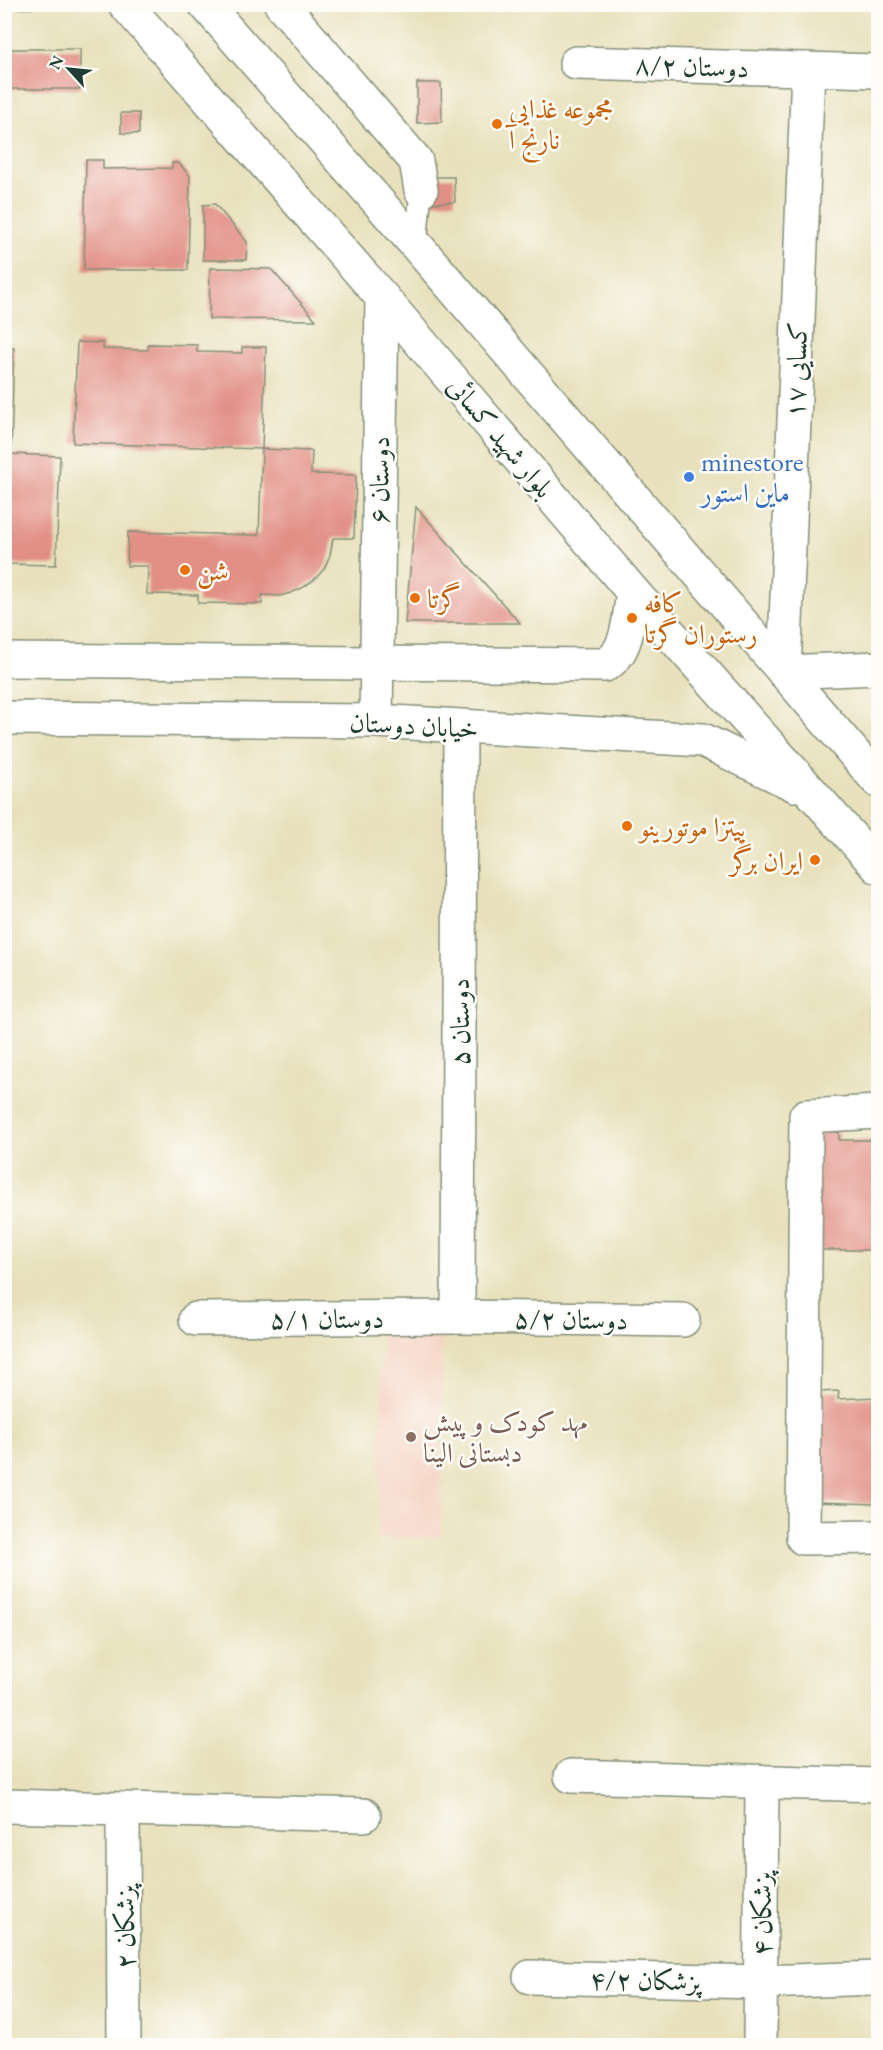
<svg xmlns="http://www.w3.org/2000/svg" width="883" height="2050" font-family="'EB Garamond',Amiri,serif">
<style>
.built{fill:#f5d3c2}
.building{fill:#e28f85}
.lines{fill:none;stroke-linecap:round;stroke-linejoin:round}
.lane-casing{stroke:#848f78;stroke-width:24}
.street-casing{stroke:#848f78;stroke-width:36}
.secondary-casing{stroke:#848f78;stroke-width:36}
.lane{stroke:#fff;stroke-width:21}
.street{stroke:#fff;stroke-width:33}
.secondary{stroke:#fff;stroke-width:33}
.food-dot{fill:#e8710a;stroke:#fdfcf7;stroke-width:2}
.shop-dot{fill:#3f7fe0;stroke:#fdfcf7;stroke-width:2}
.education-dot{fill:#8d6e63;stroke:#fdfcf7;stroke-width:2}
.labels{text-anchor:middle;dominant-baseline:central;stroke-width:5;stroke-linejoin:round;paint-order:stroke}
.street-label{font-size:27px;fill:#1f3d34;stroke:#fdfcf7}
.food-label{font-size:27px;fill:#c56008;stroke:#fdfcf7;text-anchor:start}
.shop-label{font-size:27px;fill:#366cbe;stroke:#fdfcf7;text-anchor:start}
.education-label{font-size:27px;fill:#785e54;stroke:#fdfcf7;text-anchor:start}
</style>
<rect width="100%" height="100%" fill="#fdfcf7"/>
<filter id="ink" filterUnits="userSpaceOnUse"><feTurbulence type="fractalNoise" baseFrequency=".0167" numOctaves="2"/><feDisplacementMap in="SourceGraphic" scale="12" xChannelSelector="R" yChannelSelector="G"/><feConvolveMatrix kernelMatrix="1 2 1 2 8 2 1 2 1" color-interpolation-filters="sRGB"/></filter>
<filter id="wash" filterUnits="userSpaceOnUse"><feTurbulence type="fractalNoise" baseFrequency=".008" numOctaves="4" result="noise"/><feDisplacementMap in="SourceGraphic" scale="24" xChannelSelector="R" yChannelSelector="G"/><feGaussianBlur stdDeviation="1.35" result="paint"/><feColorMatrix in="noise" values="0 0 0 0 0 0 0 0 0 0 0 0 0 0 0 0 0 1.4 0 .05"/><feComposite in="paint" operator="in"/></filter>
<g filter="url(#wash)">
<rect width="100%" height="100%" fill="#e8e1bc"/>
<!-- built -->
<path class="built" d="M442 1335 441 1537 379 1539 382 1336Z"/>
<g id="blocks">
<!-- building -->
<g class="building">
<path d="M14 4H33V8H13Z"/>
<rect x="4" y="49" width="76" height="40"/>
<path d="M417 83H441L442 122 417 123Z"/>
<path d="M121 113H139V134L121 133Z"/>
<path d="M86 160H103V169L172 168V163H179L190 176 188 270H84Z"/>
<path d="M429 177H454L455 202 429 203Z"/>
<path d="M215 204 247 242 246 260H203V205Z"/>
<path d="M210 268 271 269 316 320 209 319Z"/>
<path d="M77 342 103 343V349L148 350V344L197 345V352L242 353V347H266L262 449 73 443Z"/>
<path d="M4 347 14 348 11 454 60 456 56 565 4 564Z"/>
<path d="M262 449 312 451 311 474 356 475 354 538H333L330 555 324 569 314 580 302 588 291 593 279 596 262 595V604L198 603V595L147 594 148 566H127L128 532 259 535Z"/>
<path d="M416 507 520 623H405Z"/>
<path d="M819 1131 839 1132V1140H877L878 1250H816Z"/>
<path d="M839 1391 838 1399 877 1397 876 1405H878V1504L815 1502 819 1392Z"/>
</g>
</g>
</g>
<g filter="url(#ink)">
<use href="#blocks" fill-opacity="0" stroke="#848f78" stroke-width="1.5"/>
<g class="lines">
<defs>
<path id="lane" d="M416 245 421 190"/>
<g id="street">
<path d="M281 4 416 161 421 190"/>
<path d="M576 63 878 71"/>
<path d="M784 672 808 69"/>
<path d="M376 721 382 297"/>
<path d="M878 1112 806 1116 803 1538 878 1537"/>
<path d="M458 1317 460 727"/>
<path d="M196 1319 458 1317 683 1320"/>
<path d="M571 1776 878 1785"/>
<path d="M4 1806 364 1815"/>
<path d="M123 1809 124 2046"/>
<path d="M530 1977 761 1982 878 1978"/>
<path d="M760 2046 762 1782"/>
</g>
<g id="secondary">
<path d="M125 4 382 297 633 592 878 867"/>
<path d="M205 4 416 245 878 781"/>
<path d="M4 660 605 665C629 653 629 615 633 592"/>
<path d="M784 672 878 668"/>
<path d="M4 718 376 721 703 740 795 785"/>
</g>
</defs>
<!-- lane casing -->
<use href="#lane" class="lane-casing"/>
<!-- street casing -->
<use href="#street" class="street-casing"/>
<!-- secondary casing -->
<use href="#secondary" class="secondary-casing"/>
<!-- lane -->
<use href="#lane" class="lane"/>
<!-- street -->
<use href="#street" class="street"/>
<!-- secondary -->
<use href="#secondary" class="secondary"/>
</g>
</g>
<!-- markers -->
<g class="food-dot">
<circle cx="497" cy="124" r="6"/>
<circle cx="185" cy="570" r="6"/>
<circle cx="415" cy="598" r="6"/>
<circle cx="632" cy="618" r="6"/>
<circle cx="627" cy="826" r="6"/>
<circle cx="815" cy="860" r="6"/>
</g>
<circle class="shop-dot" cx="689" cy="477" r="6"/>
<circle class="education-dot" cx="411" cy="1437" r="6"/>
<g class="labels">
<!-- street labels -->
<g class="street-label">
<text transform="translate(692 66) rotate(2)">۸/۲ دوستان</text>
<text transform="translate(796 370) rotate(-88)">۱۷ کسایی</text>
<text transform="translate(501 437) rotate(50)">بلوار شهید کسائی</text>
<text transform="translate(379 480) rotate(-89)">۶ دوستان</text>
<text transform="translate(414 725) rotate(3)">خیابان دوستان</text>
<text transform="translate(459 1022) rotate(-90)">۵ دوستان</text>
<text x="327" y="1318">۵/۱ دوستان</text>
<text transform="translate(571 1319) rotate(1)">۵/۲ دوستان</text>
<text transform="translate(761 1914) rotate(-90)">۴ پزشکان</text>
<text transform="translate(124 1927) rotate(-90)">۲ پزشکان</text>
<text transform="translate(645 1980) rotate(1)">۴/۲ پزشکان</text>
</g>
<!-- food labels -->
<g class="food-label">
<text x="509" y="108">مجموعه غذایی<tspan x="509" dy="31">نارنج آ</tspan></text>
<text x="197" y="570">شن</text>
<text x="427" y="598">گرتا</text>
<text x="644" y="602">کافه<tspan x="644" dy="31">رستوران گرتا</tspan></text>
<text x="639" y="826">پیتزا موتورینو</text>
<text x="803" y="860" text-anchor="end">ایران برگر</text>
</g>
<!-- shop labels -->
<g class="shop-label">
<text x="701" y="461">minestore<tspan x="701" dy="31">ماین استور</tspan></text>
</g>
<!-- education labels -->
<g class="education-label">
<text x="423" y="1421">مهد کودک و پیش<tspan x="423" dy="31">دبستانی الینا</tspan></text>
</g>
</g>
<!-- margin -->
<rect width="883" height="2050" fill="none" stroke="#fdfcf7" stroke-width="24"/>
<!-- north arrow -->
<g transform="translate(69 69) rotate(297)" stroke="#fdfcf7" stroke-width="4.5" paint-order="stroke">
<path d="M0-4.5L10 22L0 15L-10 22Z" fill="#1f3d34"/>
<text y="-9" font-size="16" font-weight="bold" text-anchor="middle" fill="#1f3d34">N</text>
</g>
</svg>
